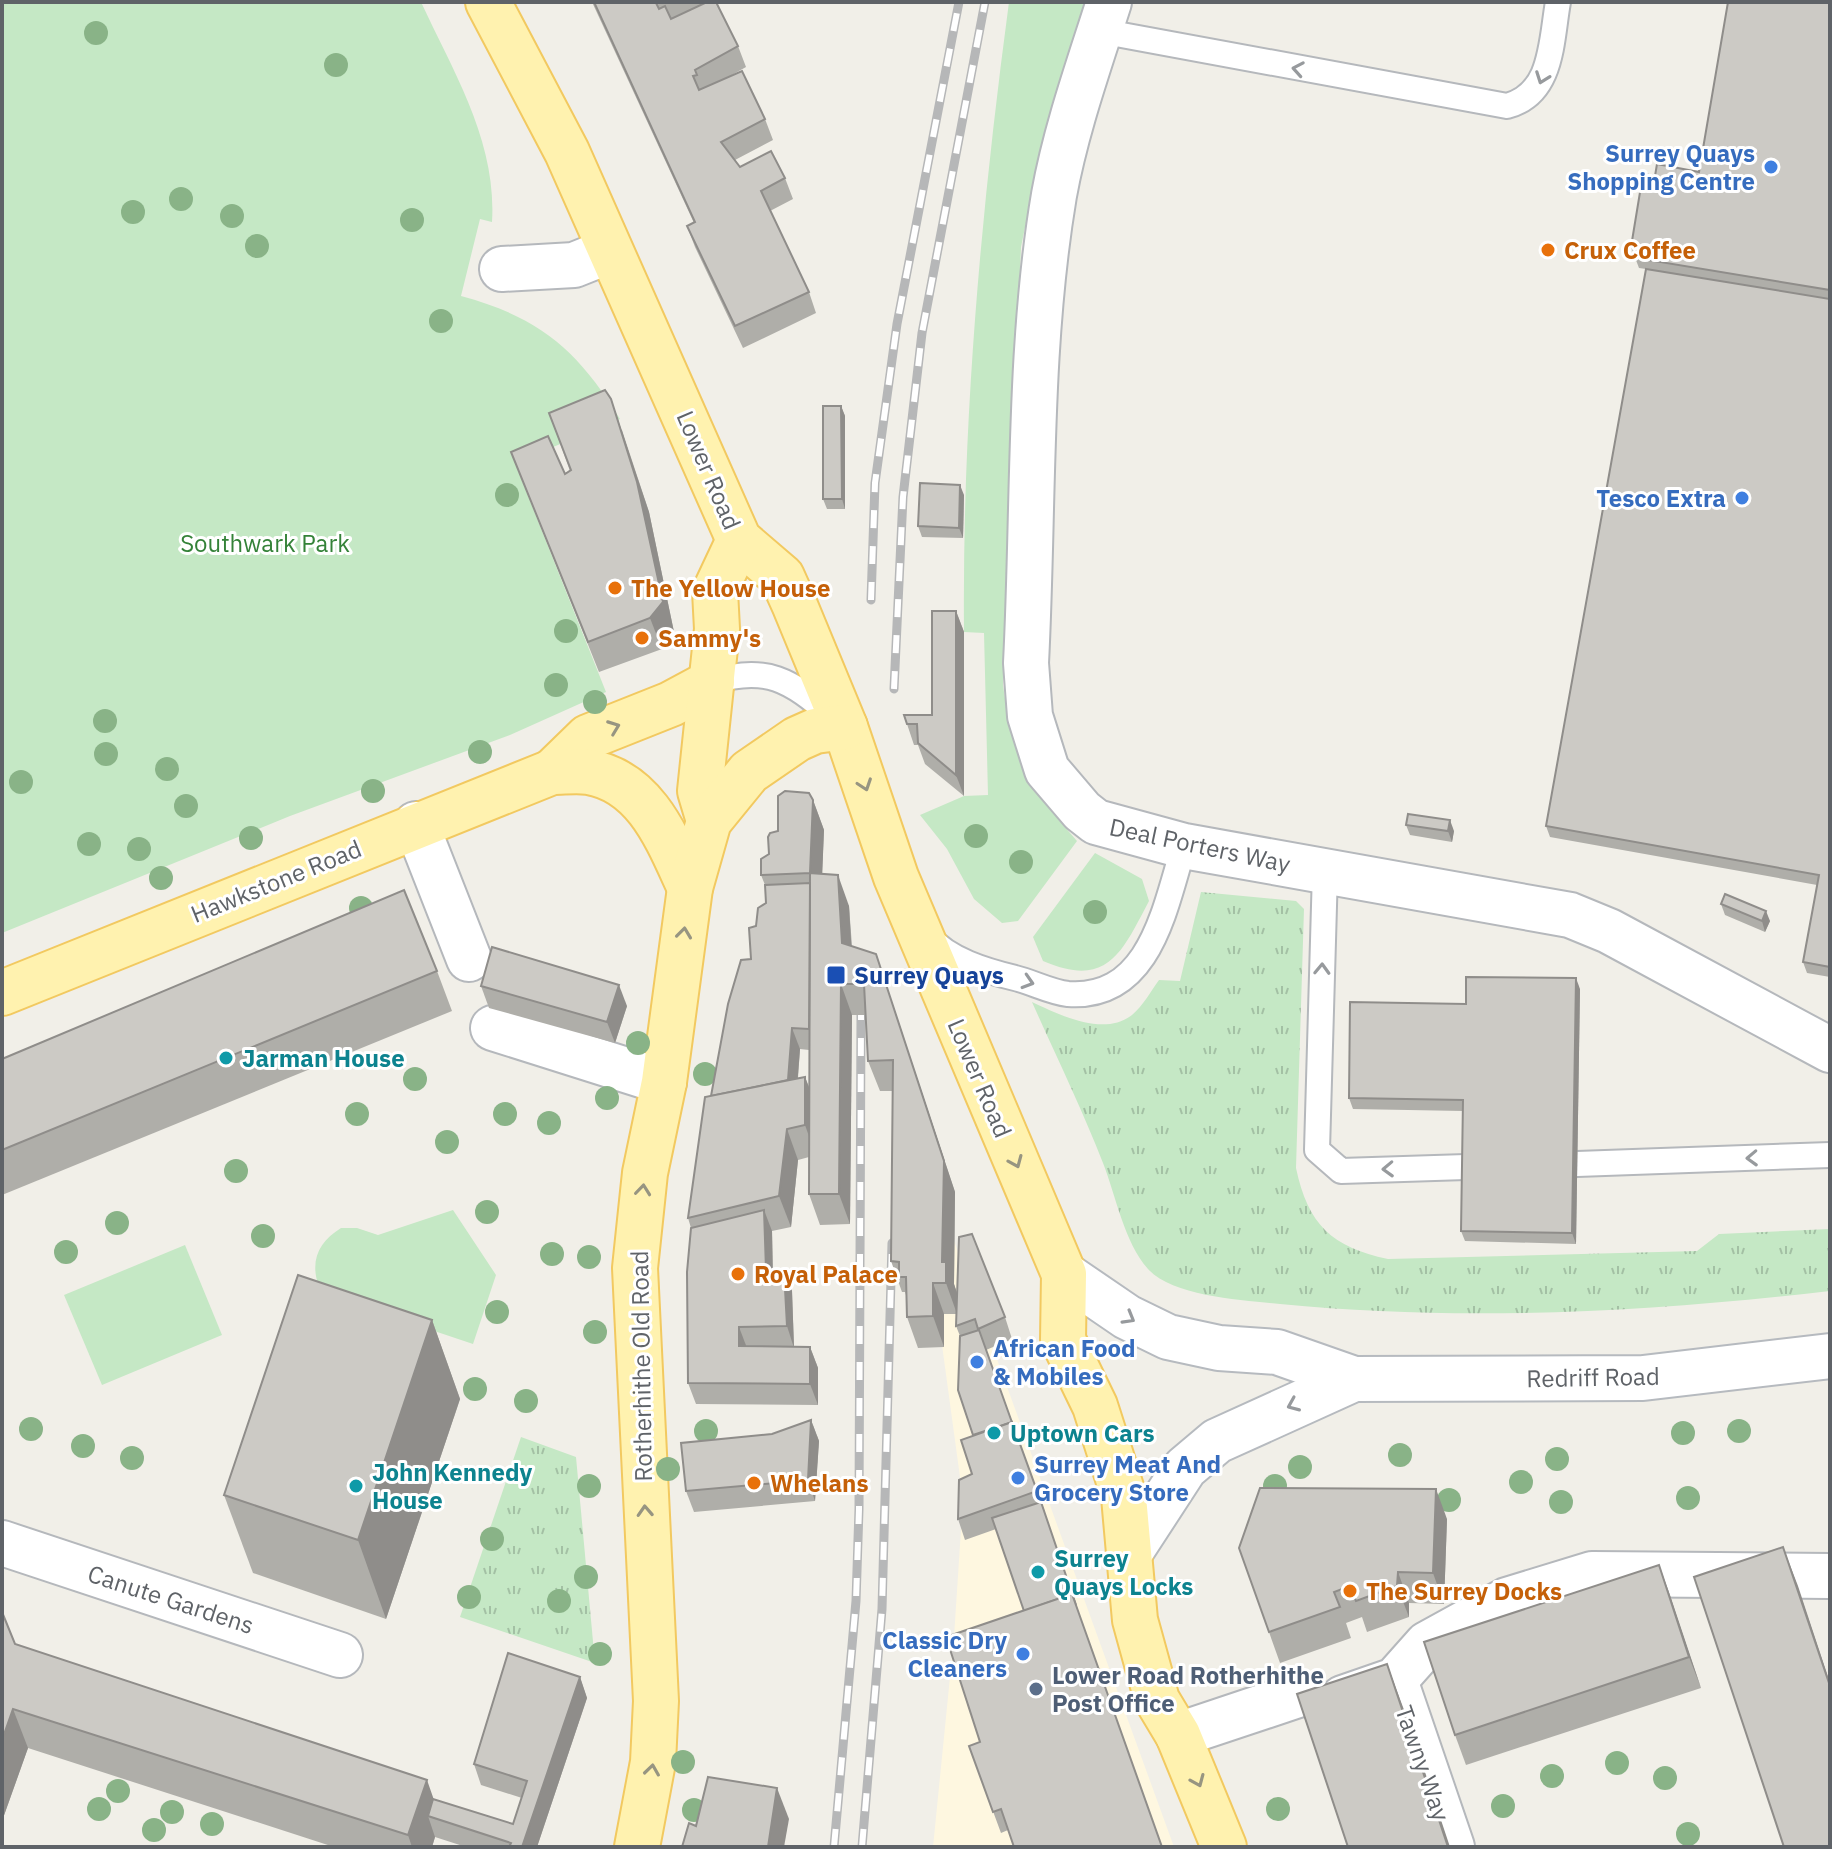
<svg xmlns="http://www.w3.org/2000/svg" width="1832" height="1849" font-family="'IBM Plex Sans',sans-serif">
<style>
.commercial{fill:#fef7e0}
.grass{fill:url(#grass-tufts)}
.green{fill:#c5e8c5}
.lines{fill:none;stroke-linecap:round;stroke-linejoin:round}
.lane-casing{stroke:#b5b8bc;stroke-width:28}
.street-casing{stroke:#b5b8bc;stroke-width:48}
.secondary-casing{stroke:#b6babf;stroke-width:48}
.primary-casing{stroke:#f2c960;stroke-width:48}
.lane{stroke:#fff;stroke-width:24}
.street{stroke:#fff;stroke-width:44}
.secondary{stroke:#fff;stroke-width:44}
.primary{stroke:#fff2af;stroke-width:44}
.rail-casing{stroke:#b6b7b8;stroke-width:9}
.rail{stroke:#fff;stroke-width:6;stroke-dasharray:18;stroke-linecap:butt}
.tree{fill:#89b387}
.wall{fill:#afaea9;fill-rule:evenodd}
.shaded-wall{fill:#8f8d8a}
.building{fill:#cccac5;stroke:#8f8d8a;stroke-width:2}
.oneway{stroke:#979a9d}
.oneway2{stroke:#979581}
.shop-dot{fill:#3f7fe0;stroke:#fff;stroke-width:3}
.food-dot{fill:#e8710a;stroke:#fff;stroke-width:3}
.transit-dot{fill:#1a4fb4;stroke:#fff;stroke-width:3}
.culture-dot{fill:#0f9aa8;stroke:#fff;stroke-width:3}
.service-dot{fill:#5c6f8a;stroke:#fff;stroke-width:3}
.labels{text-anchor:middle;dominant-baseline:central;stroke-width:6;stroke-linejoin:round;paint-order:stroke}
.shop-label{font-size:24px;font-weight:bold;fill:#366cbe;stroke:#fff;text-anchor:end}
.food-label{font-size:24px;font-weight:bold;fill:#c56008;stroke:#fff;text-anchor:start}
.street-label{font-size:24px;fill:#5f6368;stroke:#fff}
.park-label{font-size:24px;fill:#348238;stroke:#fff}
.transit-label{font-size:24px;font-weight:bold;fill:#164399;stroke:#fff;text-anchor:start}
.culture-label{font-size:24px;font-weight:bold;fill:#0d838f;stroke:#fff;text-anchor:start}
.service-label{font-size:24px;font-weight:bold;fill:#4e5e75;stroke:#fff;text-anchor:start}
</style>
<defs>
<pattern id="grass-tufts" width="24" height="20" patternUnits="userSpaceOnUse" patternTransform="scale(2)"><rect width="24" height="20" fill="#c5e8c5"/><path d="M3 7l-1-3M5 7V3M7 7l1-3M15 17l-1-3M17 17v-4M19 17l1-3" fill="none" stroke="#a3c0a4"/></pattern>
</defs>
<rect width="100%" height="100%" fill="#f1efe8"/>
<!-- commercial -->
<path class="commercial" d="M912 1125 1174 1847H933L954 1637 963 1499Z"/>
<!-- grass -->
<g class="grass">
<path d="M1201 892 1296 901 1304 909 1296 1168C1308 1225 1332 1247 1388 1259L1697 1251 1719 1234 1830 1229V1291C1646 1312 1465 1322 1280 1304 1244 1300 1173 1297 1148 1269 1124 1242 1116 1196 1103 1163 1082 1109 1056 1056 1032 1002 1060 1015 1104 1037 1132 1015 1143 1006 1151 991 1159 980L1180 981Z"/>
<path d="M521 1437 576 1457 595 1663 460 1617Z"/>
</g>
<!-- green -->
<g class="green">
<path d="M2 2H421C454 73 497 142 492 222L480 219 461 296C539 317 578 350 620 419L515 463 606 692 510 735 290 816 2 933Z"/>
<path d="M1009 2H1088L1043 140 1021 247 1003 685C1012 752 1032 790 1077 841L1018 921 1002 923 974 899 947 849 920 815 964 796 988 795 984 633 964 632C962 421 981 211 1009 2Z"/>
<path d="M1095 853 1142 879 1149 901C1122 952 1108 989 1043 961L1033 937Z"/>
<path d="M453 1210 496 1275 473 1344 336 1298 318 1284C310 1259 320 1241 341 1228H357L378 1235Z"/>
<path d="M185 1245 222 1335 102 1385 64 1295Z"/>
</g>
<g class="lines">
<defs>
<g id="lane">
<path d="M1100 31 1507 106C1553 94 1551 41 1558 2"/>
<path d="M712 682C766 664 791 681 831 715"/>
<path d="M1325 871 1317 1150 1341 1171 1466 1167"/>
<path d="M928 936C948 960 986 971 1015 978 1032 982 1050 992 1068 994 1151 1000 1165 906 1184 846"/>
<path d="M1577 1164 1830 1155"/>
</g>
<g id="street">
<path d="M1109 2C1089 65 1066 129 1054 195 1028 349 1034 508 1026 663L1030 716 1047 770 1082 811 1096 822 1184 846 1570 915 1609 931 1830 1050"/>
<path d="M502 269 574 265 609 251"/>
<path d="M416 824 469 959"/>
<path d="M493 1028 664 1082"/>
<path d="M2 1543 340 1655"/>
<path d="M1395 1680 1452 1847"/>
<path d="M1343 1698 1395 1680 1427 1644 1507 1600 1592 1574 1830 1576"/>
<path d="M1178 1735 1298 1695"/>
</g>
<g id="secondary">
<path d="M1064 1274 1127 1317 1168 1337 1219 1348 1277 1352 1354 1379 1643 1378 1830 1356"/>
<path d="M1129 1554 1185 1468 1217 1441 1354 1379"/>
</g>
<g id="primary">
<path d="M488 2 567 152 739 540 782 577 795 606 845 727 896 877 1064 1274 1063 1340 1095 1406 1124 1497 1135 1620 1157 1700 1178 1735 1224 1847"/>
<path d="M552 772 588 737 671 704 712 682"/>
<path d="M709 821 700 791 717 629 715 591 739 540"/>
<path d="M2 993 552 772C564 772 577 770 589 772 647 782 668 841 690 888"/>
<path d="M637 1847 653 1762 656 1701 635 1268 645 1173 664 1082 690 888 709 821 749 772 797 739 815 731 845 727"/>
</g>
</defs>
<!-- lane casing -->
<use href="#lane" class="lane-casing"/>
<!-- street casing -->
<use href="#street" class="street-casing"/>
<!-- secondary casing -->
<use href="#secondary" class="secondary-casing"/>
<!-- primary casing -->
<use href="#primary" class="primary-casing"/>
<!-- lane -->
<use href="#lane" class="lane"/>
<!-- street -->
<use href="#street" class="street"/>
<!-- secondary -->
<use href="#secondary" class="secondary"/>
<!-- primary -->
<use href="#primary" class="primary"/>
<defs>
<g id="rail">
<path d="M871 600 875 483 897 324 959 2"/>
<path d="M894 689 903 497 922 333 985 2"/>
<path d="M834 1847 856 1601 859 1509 861 1015"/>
<path d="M862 1847 882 1609 892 1243"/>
</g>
</defs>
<!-- rail casing -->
<use href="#rail" class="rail-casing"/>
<!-- rail -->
<use href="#rail" class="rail"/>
</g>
<!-- trees -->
<g class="tree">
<circle cx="96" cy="33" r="12"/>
<circle cx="336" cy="65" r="12"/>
<circle cx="181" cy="199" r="12"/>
<circle cx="133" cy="212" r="12"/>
<circle cx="232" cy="216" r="12"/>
<circle cx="412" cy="220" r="12"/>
<circle cx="257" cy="246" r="12"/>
<circle cx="441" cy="321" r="12"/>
<circle cx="507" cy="495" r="12"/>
<circle cx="566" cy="631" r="12"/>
<circle cx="556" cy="685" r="12"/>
<circle cx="595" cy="702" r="12"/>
<circle cx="105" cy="721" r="12"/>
<circle cx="480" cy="752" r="12"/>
<circle cx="106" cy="754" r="12"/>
<circle cx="167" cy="769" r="12"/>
<circle cx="21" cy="782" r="12"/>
<circle cx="373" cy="791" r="12"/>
<circle cx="186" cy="806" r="12"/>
<circle cx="976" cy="836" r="12"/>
<circle cx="251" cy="838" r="12"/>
<circle cx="89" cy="844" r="12"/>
<circle cx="139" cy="849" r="12"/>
<circle cx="1021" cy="862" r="12"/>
<circle cx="161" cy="878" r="12"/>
<circle cx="361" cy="908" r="12"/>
<circle cx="1095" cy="912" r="12"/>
<circle cx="638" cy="1043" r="12"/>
<circle cx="705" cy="1074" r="12"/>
<circle cx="415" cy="1079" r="12"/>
<circle cx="607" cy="1098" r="12"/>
<circle cx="357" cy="1114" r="12"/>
<circle cx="505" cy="1114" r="12"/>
<circle cx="549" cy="1123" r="12"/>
<circle cx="447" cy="1142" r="12"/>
<circle cx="236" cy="1171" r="12"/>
<circle cx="487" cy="1212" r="12"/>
<circle cx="117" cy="1223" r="12"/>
<circle cx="263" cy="1236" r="12"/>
<circle cx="66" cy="1252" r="12"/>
<circle cx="552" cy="1254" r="12"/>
<circle cx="589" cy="1257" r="12"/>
<circle cx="497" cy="1312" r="12"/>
<circle cx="595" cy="1332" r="12"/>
<circle cx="475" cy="1389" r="12"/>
<circle cx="526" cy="1401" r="12"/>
<circle cx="31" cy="1429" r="12"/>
<circle cx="706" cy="1431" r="12"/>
<circle cx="1739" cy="1431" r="12"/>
<circle cx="1683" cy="1433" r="12"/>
<circle cx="83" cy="1446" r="12"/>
<circle cx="1400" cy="1455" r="12"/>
<circle cx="132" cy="1458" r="12"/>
<circle cx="1557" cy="1459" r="12"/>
<circle cx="1300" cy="1467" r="12"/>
<circle cx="668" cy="1469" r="12"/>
<circle cx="1521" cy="1482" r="12"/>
<circle cx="589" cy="1486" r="12"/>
<circle cx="1275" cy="1486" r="12"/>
<circle cx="1688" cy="1498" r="12"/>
<circle cx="1449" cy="1500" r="12"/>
<circle cx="1561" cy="1502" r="12"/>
<circle cx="492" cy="1539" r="12"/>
<circle cx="586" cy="1577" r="12"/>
<circle cx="469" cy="1597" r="12"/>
<circle cx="559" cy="1601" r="12"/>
<circle cx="600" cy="1654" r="12"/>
<circle cx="683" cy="1762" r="12"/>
<circle cx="1617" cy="1763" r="12"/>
<circle cx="1552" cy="1776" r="12"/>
<circle cx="1665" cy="1778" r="12"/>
<circle cx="118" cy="1791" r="12"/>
<circle cx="1503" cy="1806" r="12"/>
<circle cx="99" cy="1809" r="12"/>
<circle cx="1278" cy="1809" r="12"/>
<circle cx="694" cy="1810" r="12"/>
<circle cx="172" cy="1812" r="12"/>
<circle cx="212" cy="1824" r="12"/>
<circle cx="154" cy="1830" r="12"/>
<circle cx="1688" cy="1834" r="12"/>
</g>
<!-- wall -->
<g class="wall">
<path d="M592 2H716L738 46 746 67 723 80 765 119 773 140 735 160 740 167 785 178 793 199 770 211 809 292 816 313 743 348 695 247 687 226 694 223Z"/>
<path d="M1830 2V977L1807 973 1803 962 1817 885 1550 837 1546 826 1646 269 1639 268 1631 247 1655 176 1699 172Z"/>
<path d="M841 406 845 416V509H827L823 499Z"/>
<path d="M549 413 622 430 649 512 674 632 662 649 599 672 511 452 565 474 570 471Z"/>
<path d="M964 495 963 538 922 537 918 526Z"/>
<path d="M956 611 964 632V796L925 764 918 745H914L904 715H932Z"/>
<path d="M813 800 824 830 822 874 849 906 852 946 876 954 955 1192 954 1284 957 1293 1005 1317 1012 1339 986 1350 1045 1512 1008 1830 1001 1833 969 1746 980 1742 1024 1611 996 1529 965 1540 958 1519 972 1474 973 1435 960 1336 956 1326 957 1314H944V1347L918 1348 907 1317V1298L905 1292H902L891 1261 893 1091H880L868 1061 866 1015H852L850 1224 820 1225 809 1194V1157L798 1160 791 1227 772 1231 773 1270H784L792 1291 794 1347H810L818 1368V1405L696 1404 688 1383 691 1228 688 1218 711 1096 751 959 756 926 766 903 765 885 761 875 778 831ZM800 1049 809 1050V1087L805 1077 798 1078Z"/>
<path d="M1406 825 1454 831 1452 842 1410 835Z"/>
<path d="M1721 904 1770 921 1765 932 1725 915Z"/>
<path d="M437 971 452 1011 2 1195V1059Z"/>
<path d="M481 986 627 1006 615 1043 489 1008Z"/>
<path d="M1580 989 1576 1244 1465 1241 1461 1231 1463 1111 1353 1109 1349 1098 1466 1004Z"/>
<path d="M432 1320 460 1399 386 1619 253 1573 224 1495Z"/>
<path d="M811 1420 819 1441 815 1501 694 1512 686 1491 772 1434Z"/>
<path d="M1447 1519 1444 1604 1409 1603V1617L1367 1632 1362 1617 1346 1623 1351 1638 1280 1663 1239 1548Z"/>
<path d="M1659 1565 1701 1688 1466 1765 1455 1735Z"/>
<path d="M2 1612 15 1644 433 1799 513 1824 522 1798 481 1785 474 1764 580 1677 587 1698 537 1847H466L435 1837 432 1847H334L28 1748 2 1821Z"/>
</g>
<!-- shaded-wall -->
<g class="shaded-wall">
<path d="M611 399 649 512 674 632 662 649 650 618Z"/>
<path d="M841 406 845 416V509L842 499Z"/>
<path d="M960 485 964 495 963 538 959 528Z"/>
<path d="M956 611 964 632V796L956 775Z"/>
<path d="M813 800 824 830 821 904 810 873Z"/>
<path d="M1450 820 1454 831 1452 842 1448 831Z"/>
<path d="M838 875 849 906 853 974 842 943Z"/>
<path d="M1766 911 1770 921 1765 932 1762 921Z"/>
<path d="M876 954 955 1192 954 1284 957 1293V1314L946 1283Z"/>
<path d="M1576 978 1580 989 1576 1244 1572 1233Z"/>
<path d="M841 984 852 1015 850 1224 839 1194Z"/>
<path d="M619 985 627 1006 615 1043 607 1022Z"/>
<path d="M792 1028 800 1049 795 1112 788 1090Z"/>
<path d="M805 1077 817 1108 816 1156 805 1125Z"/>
<path d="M787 1129 798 1160 791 1227 779 1196Z"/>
<path d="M764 1210 772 1231 773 1291 766 1270Z"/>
<path d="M784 1270 792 1291 794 1348 787 1326Z"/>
<path d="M933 1283 944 1314V1347L933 1316Z"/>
<path d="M432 1320 460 1399 386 1619 358 1540Z"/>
<path d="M739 1327 747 1348 739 1346Z"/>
<path d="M810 1347 818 1368V1405L810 1384Z"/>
<path d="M811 1420 819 1441 815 1501 808 1480Z"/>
<path d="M1436 1489 1447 1519 1444 1604 1433 1573Z"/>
<path d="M1783 1547 1798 1586 1830 1683V1686Z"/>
<path d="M1659 1565 1670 1595 1701 1688 1689 1657Z"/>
<path d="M1398 1572 1409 1603V1617L1397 1586Z"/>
<path d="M1387 1664 1407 1718 1450 1847H1448Z"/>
<path d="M580 1677 587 1698 537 1847H522Z"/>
<path d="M13 1709 28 1748 2 1821V1740Z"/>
<path d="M427 1780 441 1820 428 1816 435 1837 432 1847H412L408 1835Z"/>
<path d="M777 1788 789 1819 784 1847H768Z"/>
</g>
<!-- building -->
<g class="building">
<path d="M594 2H658L656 3 659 9 665 6 671 19 707 2H716L738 46 695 70 697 75 693 76 699 90 742 71 765 119 721 142 740 167 771 151 785 178 761 191 809 292 735 326 687 226 695 222Z"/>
<path d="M1728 2H1830V290L1642 259 1643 249 1631 247 1643 174 1655 176 1657 164 1699 172Z"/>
<path d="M1646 269 1830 299V967L1803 962 1819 875 1546 826Z"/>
<path d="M605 390 611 399 637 482 663 602 650 618 588 642 511 452 548 436 565 474 571 470 549 413Z"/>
<path d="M823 406H841L842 499H823Z"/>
<path d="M920 483 960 485 959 528 918 526Z"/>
<path d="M932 611H956V775L918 743 917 724H907L904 715H932Z"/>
<path d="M785 791 809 793 813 800 810 873 838 875 842 943 876 954 944 1161 942 1262H946V1283H933V1316L907 1317 906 1277H899V1262L891 1261 893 1060 868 1061 864 984H841L839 1194H809L810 873 761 875V859L769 854 768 837 770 833 778 831V796Z"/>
<path d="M1408 814 1450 820 1448 831 1406 825Z"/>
<path d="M810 883 809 1029 792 1028 788 1080 711 1096 728 1004 741 960 751 959 749 928 756 926 758 908 766 903 765 885Z"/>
<path d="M404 890 437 971 2 1150V1059Z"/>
<path d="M1725 894 1766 911 1762 921 1721 904Z"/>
<path d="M492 947 619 985 607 1022 481 986Z"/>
<path d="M1466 977 1576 978 1572 1233 1461 1231 1463 1100 1349 1098 1350 1002 1466 1004Z"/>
<path d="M805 1077V1125L787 1129 779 1196 688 1218 705 1097Z"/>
<path d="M764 1210 766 1270H784L787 1326 739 1327V1346L810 1347V1384L688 1383 687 1272 691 1228Z"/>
<path d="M972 1234 1005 1317 978 1329 975 1319 956 1326 959 1237Z"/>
<path d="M298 1275 432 1320 358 1540 224 1495Z"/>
<path d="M979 1330 1014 1428 1012 1422 973 1435 958 1390 960 1336Z"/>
<path d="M811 1420 808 1480 686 1491 681 1443 772 1434Z"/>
<path d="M1012 1422 1037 1491 958 1519 959 1480 972 1474 961 1440Z"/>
<path d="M1260 1488 1436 1489 1433 1573 1398 1572 1397 1586 1356 1601 1350 1586 1334 1592 1340 1607 1269 1632 1239 1548Z"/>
<path d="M1041 1502 1076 1605 1072 1594 1024 1611 992 1518Z"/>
<path d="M1783 1547 1830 1686V1847H1784L1694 1577Z"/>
<path d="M1659 1565 1689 1657 1455 1735 1424 1642Z"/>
<path d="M1072 1594 1162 1847H1014L1001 1809 993 1812 969 1746 980 1742 946 1637Z"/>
<path d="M2 1612 15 1644 427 1780 408 1835 13 1709 2 1740Z"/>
<path d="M508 1653 580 1677 522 1847H509L511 1843 428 1816 433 1799 513 1824 527 1781 474 1764Z"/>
<path d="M1387 1664 1448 1847H1348L1297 1694Z"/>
<path d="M708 1777 777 1788 768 1847H682L689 1823 696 1826Z"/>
</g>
<!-- one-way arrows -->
<defs><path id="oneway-chevron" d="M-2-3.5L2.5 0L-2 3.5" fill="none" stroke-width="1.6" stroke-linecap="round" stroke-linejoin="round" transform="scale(2)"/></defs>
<g class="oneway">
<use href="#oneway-chevron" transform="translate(1298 69) rotate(-170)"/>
<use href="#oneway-chevron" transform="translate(1542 78) rotate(110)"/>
<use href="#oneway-chevron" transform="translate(1322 969) rotate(-88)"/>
<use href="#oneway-chevron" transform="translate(1028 982) rotate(17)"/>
<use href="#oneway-chevron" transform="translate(1752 1158) rotate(178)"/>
<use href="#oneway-chevron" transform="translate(1388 1169) rotate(178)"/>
<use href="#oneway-chevron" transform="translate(1129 1318) rotate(30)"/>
<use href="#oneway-chevron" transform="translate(1293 1405) rotate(157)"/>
</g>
<g class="oneway2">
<use href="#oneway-chevron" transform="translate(614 727) rotate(-21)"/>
<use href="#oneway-chevron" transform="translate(865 785) rotate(71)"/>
<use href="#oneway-chevron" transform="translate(684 933) rotate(-83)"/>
<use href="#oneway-chevron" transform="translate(1016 1162) rotate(67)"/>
<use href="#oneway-chevron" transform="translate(643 1190) rotate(-84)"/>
<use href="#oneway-chevron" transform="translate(645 1511) rotate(-93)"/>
<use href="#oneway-chevron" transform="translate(652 1770) rotate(-82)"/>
<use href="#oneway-chevron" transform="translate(1198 1781) rotate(67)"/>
</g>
<!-- markers -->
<g class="shop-dot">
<circle cx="1771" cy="167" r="8"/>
<circle cx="1742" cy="498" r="8"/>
<circle cx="977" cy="1362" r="8"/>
<circle cx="1018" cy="1478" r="8"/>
<circle cx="1023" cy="1654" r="8"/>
</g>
<g class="food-dot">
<circle cx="1548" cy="250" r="8"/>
<circle cx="615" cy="588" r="8"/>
<circle cx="642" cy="638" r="8"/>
<circle cx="738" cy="1274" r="8"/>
<circle cx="754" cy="1483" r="8"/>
<circle cx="1350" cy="1591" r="8"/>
</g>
<rect class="transit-dot" x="826" y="965" width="20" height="20" rx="4"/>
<g class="culture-dot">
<circle cx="226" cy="1058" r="8"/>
<circle cx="994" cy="1433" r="8"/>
<circle cx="356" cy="1486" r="8"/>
<circle cx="1038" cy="1572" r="8"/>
</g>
<circle class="service-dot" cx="1036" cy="1689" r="8"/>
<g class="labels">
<!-- shop labels -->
<g class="shop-label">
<text x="1755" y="153">Surrey Quays<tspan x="1755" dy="28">Shopping Centre</tspan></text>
<text x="1726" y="498">Tesco Extra</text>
<text x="993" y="1348" text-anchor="start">African Food<tspan x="993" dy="28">&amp; Mobiles</tspan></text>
<text x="1034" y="1464" text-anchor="start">Surrey Meat And<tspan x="1034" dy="28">Grocery Store</tspan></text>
<text x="1007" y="1640">Classic Dry<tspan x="1007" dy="28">Cleaners</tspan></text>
</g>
<!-- food labels -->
<g class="food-label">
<text x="1564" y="250">Crux Coffee</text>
<text x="631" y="588">The Yellow House</text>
<text x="658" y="638">Sammy's</text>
<text x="754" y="1274">Royal Palace</text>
<text x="770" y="1483">Whelans</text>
<text x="1366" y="1591">The Surrey Docks</text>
</g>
<!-- street labels -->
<g class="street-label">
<text transform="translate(709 470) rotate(67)">Lower Road</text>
<text transform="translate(1200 845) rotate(12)">Deal Porters Way</text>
<text transform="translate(276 881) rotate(-22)">Hawkstone Road</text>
<text transform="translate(980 1078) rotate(67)">Lower Road</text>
<text transform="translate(641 1366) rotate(-91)">Rotherhithe Old Road</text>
<text transform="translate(1593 1377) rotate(-1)">Redriff Road</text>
<text transform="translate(171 1599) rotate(18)">Canute Gardens</text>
<text transform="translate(1423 1763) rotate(71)">Tawny Way</text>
</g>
<!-- park labels -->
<g class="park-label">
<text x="265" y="543">Southwark Park</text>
</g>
<!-- transit labels -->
<g class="transit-label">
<text x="854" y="975">Surrey Quays</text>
</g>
<!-- culture labels -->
<g class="culture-label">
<text x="242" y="1058">Jarman House</text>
<text x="1010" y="1433">Uptown Cars</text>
<text x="372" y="1472">John Kennedy<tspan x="372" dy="28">House</tspan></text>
<text x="1054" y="1558">Surrey<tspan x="1054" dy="28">Quays Locks</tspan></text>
</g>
<!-- service labels -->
<g class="service-label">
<text x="1052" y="1675">Lower Road Rotherhithe<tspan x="1052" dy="28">Post Office</tspan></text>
</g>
</g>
<!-- border -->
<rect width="1832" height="1849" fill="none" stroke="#5f6368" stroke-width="8"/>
</svg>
